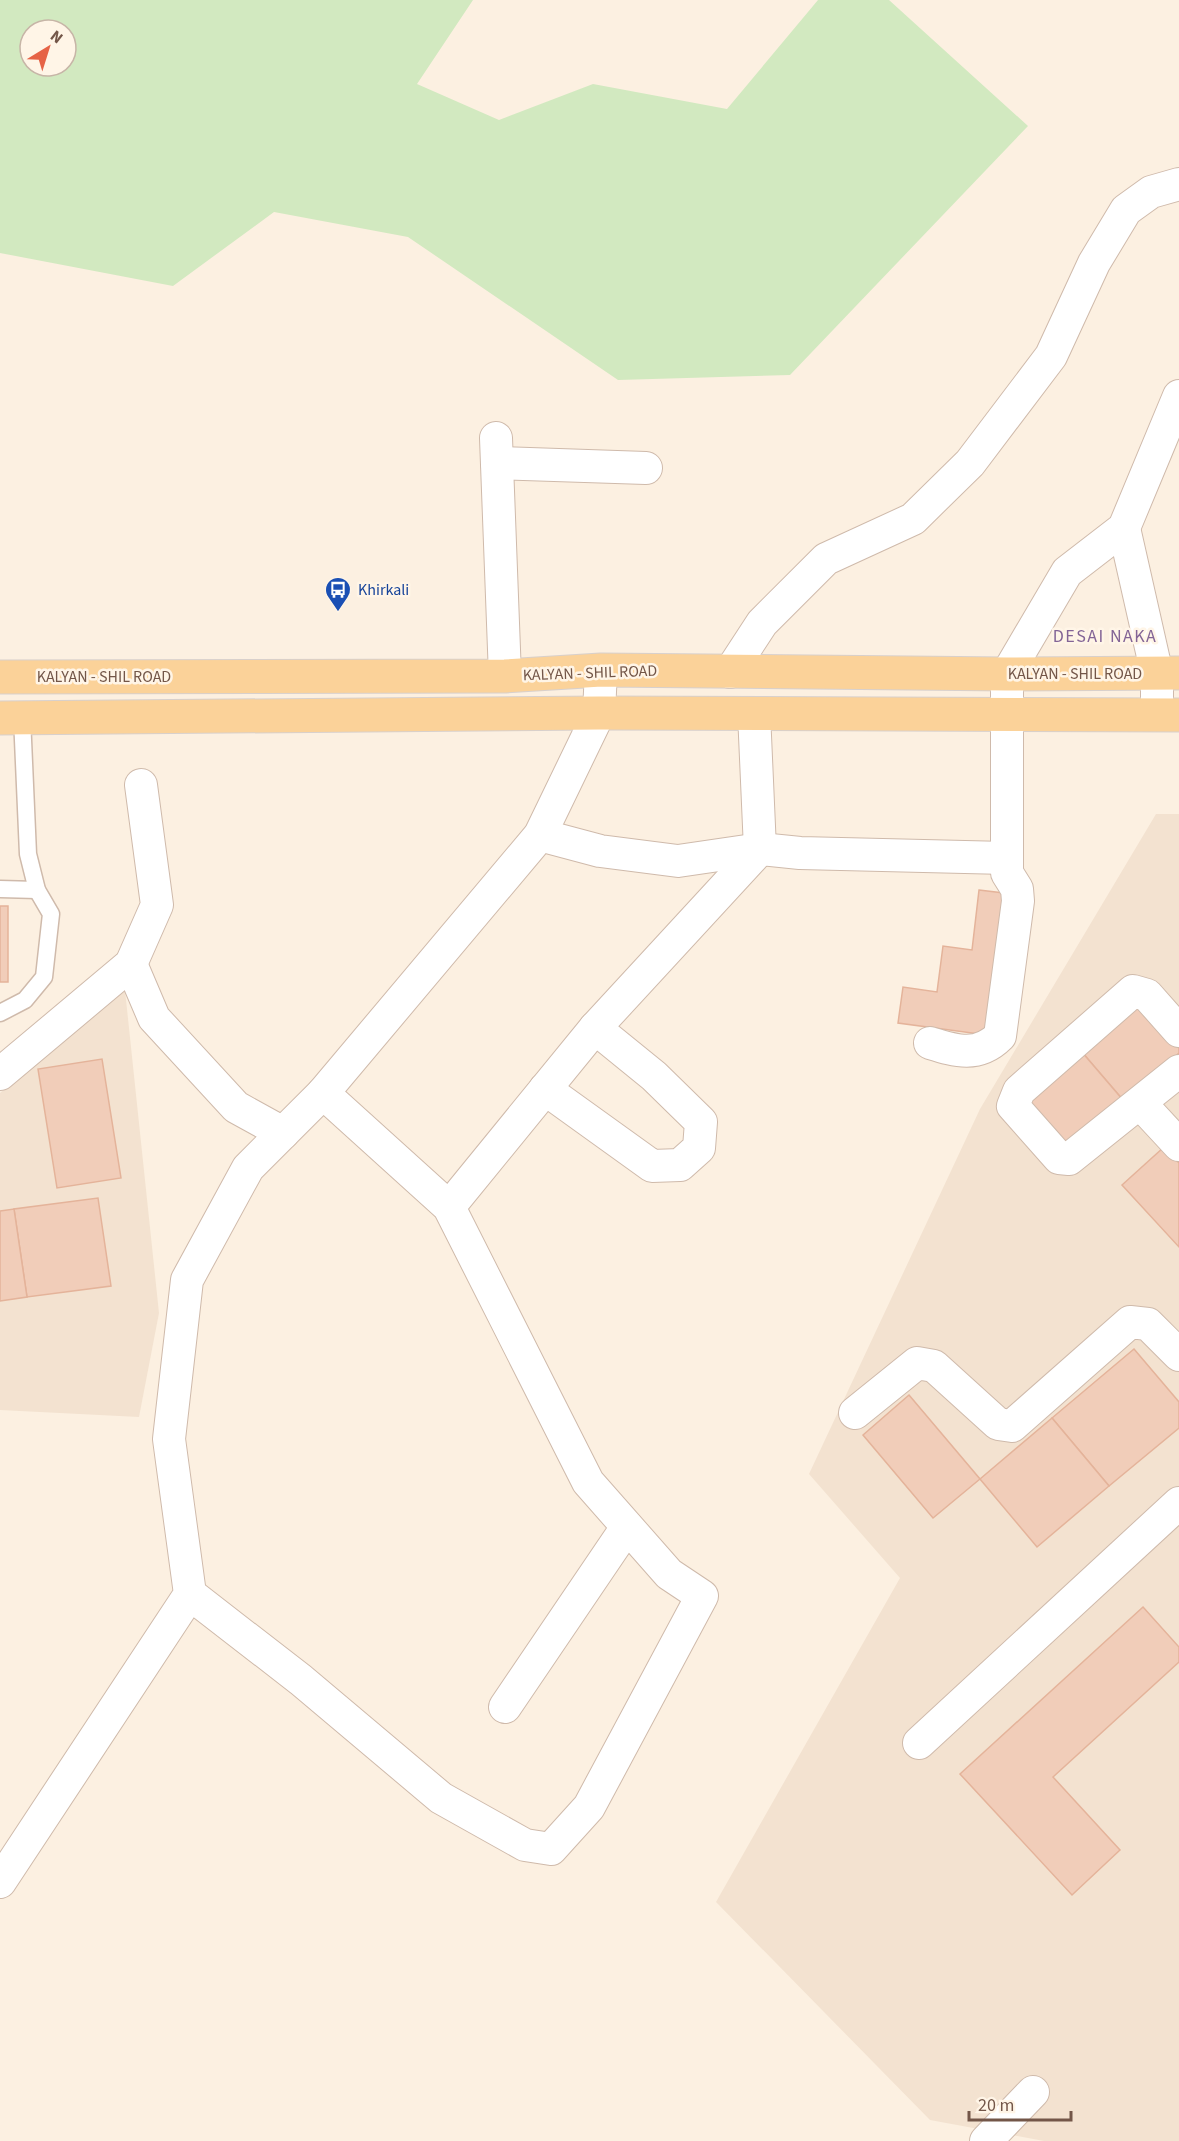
<svg xmlns="http://www.w3.org/2000/svg" width="1179" height="2141" font-family="'Source Sans 3',sans-serif">
<style>
.residential{fill:#f3e2d0}
.green{fill:#d2e9c0;fill-rule:evenodd}
.building{fill:#f1cdb9;stroke:#e4b39a;stroke-width:1.5}
.lines{fill:none;stroke-linecap:round;stroke-linejoin:round}
.lane-casing{stroke:#cfbaab;stroke-width:19}
.street-casing{stroke:#cfbaab;stroke-width:34}
.primary-casing{stroke:#d8d0cc;stroke-width:35}
.lane{stroke:#fff;stroke-width:16}
.street{stroke:#fff;stroke-width:32}
.primary{stroke:#fbd299;stroke-width:33}
.labels{text-anchor:middle;dominant-baseline:central;stroke-width:5;stroke-linejoin:round;paint-order:stroke}
.transit-label{font-size:16px;fill:#164399;stroke:#fff5e7;text-anchor:start}
.street-label{font-size:16px;fill:#735648;stroke:#fff5e7}
.neighbourhood-label{font-size:18px;letter-spacing:1.5px;fill:#836496;stroke:#fff5e7}
</style>
<rect width="100%" height="100%" fill="#fcf0e1"/>
<!-- residential -->
<g class="residential">
<path d="M1156 814H1179V2141H1044L930 2120 716 1902 900 1578 809 1474 980 1109Z"/>
<path d="M125 990 159 1313 139 1417 0 1410V1093Z"/>
</g>
<!-- green -->
<path class="green" d="M0 0H473L417 84 499 120 593 84 727 109 818 0H889L1028 126 790 375 618 380 408 237 274 212 173 286 0 253ZM30 30H66V66H30Z"/>
<!-- building -->
<g class="building">
<path d="M979 890 1012 894 994 1036 898 1023 903 987 937 992 943 946 972 950Z"/>
<rect x="0" y="906" width="8" height="76"/>
<path d="M1139 1001 1179 1048V1053L1123 1100 1081 1051Z"/>
<path d="M1081 1051 1123 1100 1063 1151 1021 1102Z"/>
<path d="M102 1059 121 1178 57 1188 38 1069Z"/>
<path d="M1164 1147 1179 1163V1247L1122 1185Z"/>
<path d="M98 1198 111 1286 27 1297 14 1209Z"/>
<path d="M14 1209 27 1297 0 1301V1211Z"/>
<path d="M1134 1349 1179 1402V1428L1109 1486 1052 1418Z"/>
<path d="M909 1395 980 1479 933 1518 863 1435Z"/>
<path d="M1052 1418 1109 1486 1037 1547 980 1479Z"/>
<path d="M1143 1607 1179 1647V1662L1053 1777 1120 1850 1072 1895 960 1774Z"/>
</g>
<g class="lines">
<defs>
<g id="lane">
<path d="M0 889 37 890"/>
<path d="M0 1013 25 1000 44 977 51 914 37 890 28 854 22 717"/>
</g>
<g id="street">
<path d="M496 438 505 676"/>
<path d="M497 463 646 468"/>
<path d="M1124 528 1157 674V715"/>
<path d="M730 672 762 623 826 559 913 519 970 463 1051 356 1094 263 1126 210 1151 192 1179 184"/>
<path d="M540 835 600 851 678 861 760 849 800 853 1006 858"/>
<path d="M131 964 154 1018 236 1107 283 1133"/>
<path d="M1179 1031 1147 995 1133 991 1019 1091 1013 1106 1059 1158 1069 1159 1179 1071"/>
<path d="M930 1043C956 1051 978 1058 1000 1036L1018 901 1017 889 1007 873V674L1067 572 1124 528 1179 396"/>
<path d="M0 1074 131 964 157 905 141 785"/>
<path d="M545 1089 652 1166 680 1165 699 1148 701 1122 654 1076 595 1028"/>
<path d="M1140 1103 1179 1145"/>
<path d="M449 1207 595 1028 760 849 754 713"/>
<path d="M855 1413 917 1363 934 1366 998 1424 1012 1426 1130 1322 1148 1324 1179 1355"/>
<path d="M190 1594 301 1680 441 1798 525 1845 551 1849 589 1807 702 1596 669 1574 588 1482 449 1207 323 1093"/>
<path d="M505 1707 627 1527"/>
<path d="M919 1743 1179 1503"/>
<path d="M0 1882 190 1594 169 1439 187 1280 248 1168 323 1093 540 835 599 713 601 670"/>
<path d="M986 2141 1033 2092"/>
</g>
<g id="primary">
<path d="M0 677 505 676 601 670 1007 674 1179 673"/>
<path d="M0 718 599 713 1179 715"/>
</g>
</defs>
<!-- lane casing -->
<use href="#lane" class="lane-casing"/>
<!-- street casing -->
<use href="#street" class="street-casing"/>
<!-- primary casing -->
<use href="#primary" class="primary-casing"/>
<!-- lane -->
<use href="#lane" class="lane"/>
<!-- street -->
<use href="#street" class="street"/>
<!-- primary -->
<use href="#primary" class="primary"/>
</g>
<!-- icons -->
<defs>
<symbol id="bus-pin" viewBox="-11 -11 22 30"><path d="M0 17L-7.5 6A9.5 9.5 0 1 1 7.5 6Z" fill="#1a4fb4" stroke="#fff5e7"/><path d="M-5-6H5V4H4V6H2V4H-2V6H-4V4H-5ZM-3.5-4V0h7V-4ZM-3.5 1.2v1.5H-2V1.2ZM2 1.2v1.5H3.5V1.2Z" fill="#fff"/></symbol>
</defs>
<g fill-rule="evenodd">
<use href="#bus-pin" x="323" y="575" width="30" height="40"/>
</g>
<g class="labels">
<!-- transit labels -->
<g class="transit-label">
<text x="358" y="590">Khirkali</text>
</g>
<!-- street labels -->
<g class="street-label">
<text transform="translate(590 673) rotate(-2)">KALYAN - SHIL ROAD</text>
<text x="1075" y="674">KALYAN - SHIL ROAD</text>
<text x="104" y="677">KALYAN - SHIL ROAD</text>
</g>
<!-- neighbourhood labels -->
<g class="neighbourhood-label">
<text x="1105" y="636">DESAI NAKA</text>
</g>
</g>
<!-- north arrow -->
<g transform="translate(48 48) rotate(38)"><circle r="28" fill="#fff5e7" stroke="#c7b5a7" stroke-width="1.5"/>
<path d="M0-4.5L10 22L0 15L-10 22Z" fill="#e66346"/>
<text y="-9" font-size="16" font-weight="bold" text-anchor="middle" fill="#735648">N</text>
</g>
<!-- scale -->
<path d="M969 2111v9h102v-9" fill="none" stroke="#735648" stroke-width="3"/>
<text x="978" y="2111" font-size="18" fill="#735648" stroke="#fff5e7" stroke-width="4.5" paint-order="stroke">20 m</text>
</svg>
